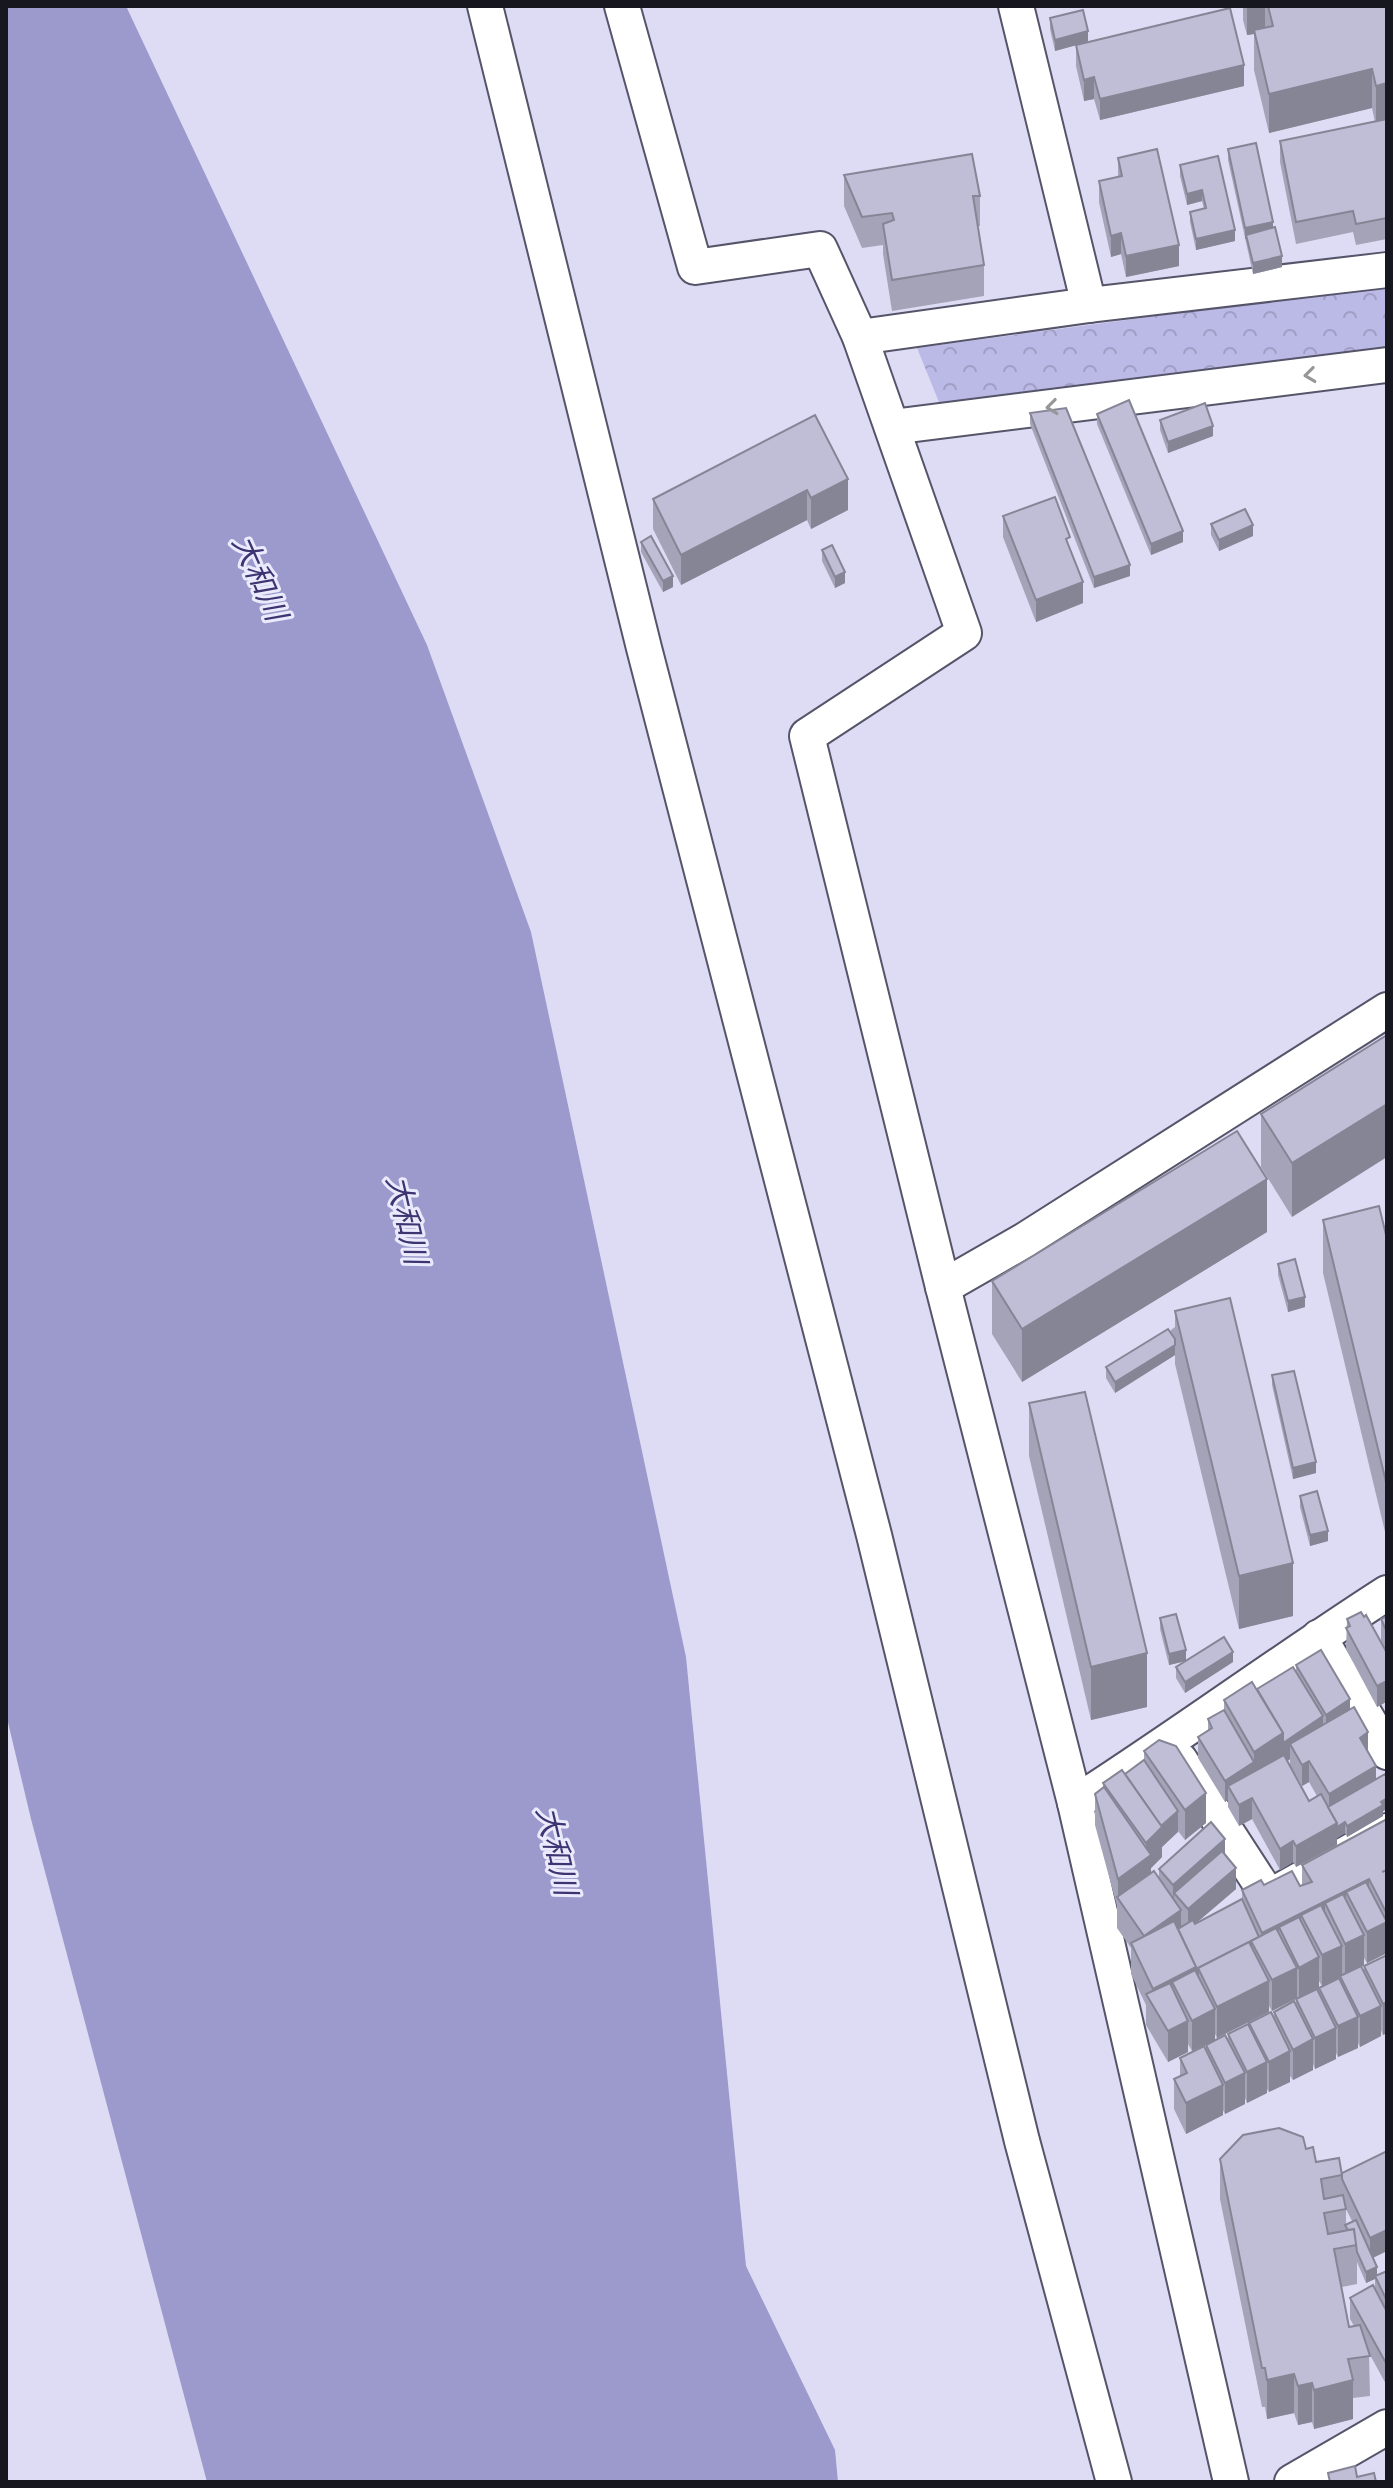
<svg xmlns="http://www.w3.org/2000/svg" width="1393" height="2488" font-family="'Varela Round','Noto Sans JP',sans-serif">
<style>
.forest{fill:url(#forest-crowns)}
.water{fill:#9c9acc}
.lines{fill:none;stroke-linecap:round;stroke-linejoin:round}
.minor-casing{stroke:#555469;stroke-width:38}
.minor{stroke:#fff;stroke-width:34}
.wall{fill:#a4a3b8;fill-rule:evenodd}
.shaded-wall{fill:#868596}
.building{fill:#bfbed6;stroke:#868596;stroke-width:2}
.oneway{stroke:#97979a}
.labels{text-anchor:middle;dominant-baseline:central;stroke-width:6;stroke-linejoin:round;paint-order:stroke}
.water-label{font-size:30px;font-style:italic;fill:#3d3472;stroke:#eaeafd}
</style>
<defs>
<pattern id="forest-crowns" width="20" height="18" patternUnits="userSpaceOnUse" patternTransform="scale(2)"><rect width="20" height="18" fill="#bbb9e6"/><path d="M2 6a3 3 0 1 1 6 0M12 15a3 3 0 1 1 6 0" fill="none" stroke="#a09ec5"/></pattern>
</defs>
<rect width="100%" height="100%" fill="#dddcf4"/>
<!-- forest -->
<path class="forest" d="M1387 285V347L941 407 917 348Z"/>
<!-- water -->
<path class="water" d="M6 6H126L427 645 531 932 686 1657 746 2266 835 2450 838 2482H207L31 1819 6 1714Z"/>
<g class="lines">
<defs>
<g id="minor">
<path d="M485 6 644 648 874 1535 1022 2141 1114 2482"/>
<path d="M622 6 695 267 820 249 860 337 964 633 807 736 943 1287 1075 1803 1231 2482"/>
<path d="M1016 6 1089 305"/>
<path d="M860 337 1089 305 1387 270"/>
<path d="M892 427 1387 365"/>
<path d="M943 1287 1025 1240 1387 1010"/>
<path d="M1319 1637 1387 1752"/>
<path d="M1180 1760 1269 1897 1387 1831"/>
<path d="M1075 1803C1181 1735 1281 1661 1387 1593"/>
<path d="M1292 2482 1387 2427"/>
</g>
</defs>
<!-- minor casing -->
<use href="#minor" class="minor-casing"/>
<!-- minor -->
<use href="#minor" class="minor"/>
</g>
<!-- wall -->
<g class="wall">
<path d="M1243 6H1387V239L1356 245 1353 232 1296 244 1280 162V141L1375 122 1372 108 1269 133 1254 70V34L1247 35 1243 20Z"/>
<path d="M1050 18 1088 42 1244 86 1100 120 1094 99 1084 101 1076 66V45L1055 51 1050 29Z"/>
<path d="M1228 149 1273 228 1282 267 1253 274 1228 160Z"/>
<path d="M1218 156 1235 241 1196 250 1190 222V212L1204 209 1202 201 1187 205 1180 176V165Z"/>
<path d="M1118 158 1179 266 1126 277 1121 254 1111 257 1099 202V181L1118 177Z"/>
<path d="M844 175 980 196V226H978L984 265V296L892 311 883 254V245L862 248 844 206Z"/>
<path d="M1030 413 1130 576 1094 588 1030 424Z"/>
<path d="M1097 414 1183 542 1151 555 1097 424Z"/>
<path d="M815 415 848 510 811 529 807 520 681 585 653 529V499Z"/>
<path d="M1160 420 1213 436 1168 453 1160 430Z"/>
<path d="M1003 516 1070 550 1083 603 1036 622 1003 537Z"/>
<path d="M1211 524 1253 536 1219 551 1211 535Z"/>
<path d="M641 542 673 587 663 592 641 552Z"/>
<path d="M822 550 845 583 835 588 822 561Z"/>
<path d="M1387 1035 1292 1217 1261 1167V1114Z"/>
<path d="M1323 1220 1387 1239 1386 1536 1323 1273Z"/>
<path d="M1267 1232 1022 1382 992 1334V1281Z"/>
<path d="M1278 1264 1305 1307 1288 1312 1278 1275Z"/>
<path d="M1175 1311 1293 1616 1239 1629 1175 1364V1355L1115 1393 1106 1378V1367L1171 1333V1330L1175 1327Z"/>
<path d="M1272 1375 1316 1473 1293 1479 1272 1385Z"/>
<path d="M1029 1403 1147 1707 1091 1720 1029 1456Z"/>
<path d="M1300 1496 1328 1541 1310 1546 1300 1507Z"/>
<path d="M1387 1616V1653L1381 1640V1619Z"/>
<path d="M1160 1618 1186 1661 1169 1665 1160 1629Z"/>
<path d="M1347 1619 1387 1653V1705L1386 1702 1377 1707 1346 1649Z"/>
<path d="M1233 1662 1185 1693 1176 1678V1667Z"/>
<path d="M1296 1665 1350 1709 1368 1752 1376 1780 1387 1777V1809L1383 1811V1816L1347 1837 1345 1833 1337 1838V1845L1296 1867 1293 1862 1280 1870 1252 1819 1239 1826 1228 1807V1800L1225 1802 1198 1758V1737L1208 1730V1719L1224 1710V1700L1257 1689 1296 1673ZM1290 1759V1765L1302 1786 1309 1782 1317 1796 1309 1801 1288 1761Z"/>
<path d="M1144 1751 1206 1823 1185 1840 1178 1831 1162 1847V1857L1151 1868V1873L1159 1878V1869L1225 1856 1236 1889 1195 1924 1242 1899V1890L1264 1885 1302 1886V1865L1387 1819V1953L1367 1963 1364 1958V1965L1361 1967 1364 1972V1966L1387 1955V2033L1383 2035 1381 2030V2036L1360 2047 1358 2043V2048L1338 2057 1336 2053V2059L1315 2069 1313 2064V2070L1293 2080 1290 2076V2082L1269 2092 1267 2089V2093L1247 2103 1245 2098V2104L1225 2114 1223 2110V2115L1186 2134 1174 2109V2079L1180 2076V2058L1206 2050V2045L1228 2041V2034L1249 2027V2023L1274 2018V2012L1296 2005V1999L1272 2011 1269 2006 1217 2038 1215 2034V2040L1192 2051 1188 2044V2052L1168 2062 1146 2025V2005L1131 1974V1948L1117 1928V1906L1095 1825V1794L1103 1788V1783L1125 1774 1144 1760ZM1340 1977V1981L1319 1988V1981L1322 1986Z"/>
<path d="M1306 2149 1316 2162 1342 2173 1387 2151V2251L1373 2258 1377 2276 1387 2271V2386L1369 2353 1370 2396 1353 2398V2419L1314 2429 1312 2422 1298 2425 1294 2413 1267 2419 1265 2407H1262L1220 2199V2159ZM1345 2207 1352 2221 1346 2224V2209ZM1357 2262 1366 2283 1375 2279V2287L1386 2311 1350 2298V2319L1354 2326 1349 2327 1342 2287 1357 2284Z"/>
</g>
<!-- shaded-wall -->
<g class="shaded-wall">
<path d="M1247 6H1265V31L1254 30V34L1247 35Z"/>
<path d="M1088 31V42L1055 51V40Z"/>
<path d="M1244 65V86L1100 120V99Z"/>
<path d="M1372 69V108L1269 133V94Z"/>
<path d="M1094 77V99L1084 101V80Z"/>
<path d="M1387 83V123L1376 125V86Z"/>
<path d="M1202 190V201L1187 205V194Z"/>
<path d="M1273 222V232L1246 235V239H1245V228Z"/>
<path d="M1235 230V241L1196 250V239Z"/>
<path d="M1121 233V254L1111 257V236Z"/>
<path d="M1179 245V266L1126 277V256Z"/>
<path d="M1282 256V267L1253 274V263Z"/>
<path d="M1213 426V436L1168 453V442Z"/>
<path d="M848 479V510L811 529V498Z"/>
<path d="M807 490V520L681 585V555Z"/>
<path d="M1253 525V536L1219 551V540Z"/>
<path d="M1183 531V542L1151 555V544Z"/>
<path d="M1130 565V576L1094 588V577Z"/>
<path d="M845 572V583L835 588V577Z"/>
<path d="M673 576V587L663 592V581Z"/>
<path d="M1083 582V603L1036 622V600Z"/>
<path d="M1387 1104V1157L1292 1217V1163Z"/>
<path d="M1267 1179V1232L1022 1382V1329Z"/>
<path d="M1305 1297V1307L1288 1312V1301Z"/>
<path d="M1175 1345V1355L1115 1393V1382Z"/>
<path d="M1316 1462V1473L1293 1479V1468Z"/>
<path d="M1386 1482H1387V1535L1386 1536Z"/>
<path d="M1328 1531V1541L1310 1546V1535Z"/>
<path d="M1293 1563V1616L1239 1629V1576Z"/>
<path d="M1186 1650V1661L1169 1665V1654Z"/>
<path d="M1233 1652V1662L1185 1693V1682Z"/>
<path d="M1147 1653V1707L1091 1720V1667Z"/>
<path d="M1387 1681 1386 1702 1377 1707V1686Z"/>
<path d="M1350 1699V1720L1326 1736V1715Z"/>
<path d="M1323 1716V1737L1290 1744V1759L1283 1764V1743Z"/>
<path d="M1368 1732V1753L1360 1738Z"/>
<path d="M1283 1733V1764L1228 1786V1800L1225 1802V1781L1254 1762V1752Z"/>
<path d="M1309 1761V1782L1302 1786V1765Z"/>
<path d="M1376 1766V1787L1329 1815V1794Z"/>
<path d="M1206 1793V1823L1185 1840V1810Z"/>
<path d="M1252 1798V1819L1239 1826V1805Z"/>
<path d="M1387 1798V1809L1383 1811V1816L1347 1837V1826Z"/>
<path d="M1178 1811V1832L1162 1847V1857L1151 1868V1886L1118 1898V1879L1146 1859V1843L1159 1828Z"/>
<path d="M1345 1822V1833L1337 1838V1845L1296 1867V1846L1337 1823Z"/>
<path d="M1225 1839V1860L1174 1893 1173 1906V1885Z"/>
<path d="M1293 1841V1862L1280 1870V1849Z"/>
<path d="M1236 1868V1889L1188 1930V1909Z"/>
<path d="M1369 1879V1909L1346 1892V1921L1325 1903V1932L1301 1915V1944L1279 1927V1956L1262 1964V1933Z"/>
<path d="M1181 1910V1941L1144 1936Z"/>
<path d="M1387 1922V1953L1367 1963V1932Z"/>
<path d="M1364 1935V1965L1345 1975V1944Z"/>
<path d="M1342 1946V1976L1322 1986V1955Z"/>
<path d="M1319 1957V1988L1299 1998V1968Z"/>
<path d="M1196 1967V1998L1172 1982V2010L1153 2006V1989Z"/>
<path d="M1297 1968V1998L1272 2011V1980Z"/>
<path d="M1269 1981V2012L1217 2038V2007Z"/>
<path d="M1387 2002V2033L1383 2035V2004Z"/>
<path d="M1381 2006V2036L1360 2047V2016Z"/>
<path d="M1215 2009V2040L1192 2051V2021Z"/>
<path d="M1358 2017V2048L1338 2057V2026Z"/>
<path d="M1188 2021V2052L1168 2062V2031Z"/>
<path d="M1336 2028V2059L1315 2069V2038Z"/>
<path d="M1313 2039V2070L1293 2080V2050Z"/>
<path d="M1290 2051V2082L1269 2092V2062Z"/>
<path d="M1267 2062V2093L1247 2103V2072Z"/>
<path d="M1245 2073V2104L1225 2114V2083Z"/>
<path d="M1223 2085V2115L1186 2134V2103Z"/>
<path d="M1387 2230V2251L1370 2259V2238Z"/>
<path d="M1377 2267V2278L1366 2283V2272Z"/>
<path d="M1294 2374V2413L1267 2419V2380Z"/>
<path d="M1353 2380V2419L1314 2429V2390Z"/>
<path d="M1312 2383V2422L1298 2425V2386Z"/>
</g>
<!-- building -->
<g class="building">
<path d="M1268 6H1387V83L1376 86 1372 69 1269 94 1254 30 1273 26Z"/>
<path d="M1230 8 1244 65 1100 99 1094 77 1084 80 1076 45Z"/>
<path d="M1083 10 1088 31 1055 40 1050 18Z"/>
<path d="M1387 119V218L1356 224 1353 211 1296 222 1280 141Z"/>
<path d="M1256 143 1273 222 1245 228 1228 149Z"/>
<path d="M1157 149 1179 245 1126 256 1121 233 1111 236 1099 181 1122 176 1118 158Z"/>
<path d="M972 154 980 196H973L984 265 892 280 883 224 894 220 892 213 862 217 844 175Z"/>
<path d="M1218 156 1235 230 1196 239 1190 212 1206 208 1202 190 1187 194 1180 165Z"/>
<path d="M1275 227 1282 256 1253 263 1246 235Z"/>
<path d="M1129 400 1183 531 1151 544 1097 414Z"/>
<path d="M1205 403 1213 426 1168 442 1160 420Z"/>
<path d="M1066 408 1130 565 1094 577 1030 413Z"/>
<path d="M815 415 848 479 811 498 807 490 681 555 653 499Z"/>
<path d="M1055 497 1070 537 1066 539 1083 582 1036 600 1003 516Z"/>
<path d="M1245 509 1253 525 1219 540 1211 524Z"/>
<path d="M651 536 673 576 663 581 641 542Z"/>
<path d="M832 545 845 572 835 577 822 550Z"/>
<path d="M1387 1035V1104L1292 1163 1261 1114Z"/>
<path d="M1237 1131 1267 1179 1022 1329 992 1281Z"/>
<path d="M1379 1206 1387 1239V1482H1386L1323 1220Z"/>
<path d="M1295 1259 1305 1297 1288 1301 1278 1264Z"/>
<path d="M1230 1298 1293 1563 1239 1576 1175 1311Z"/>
<path d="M1168 1329 1175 1339V1345L1115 1382 1106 1367Z"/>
<path d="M1294 1371 1316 1462 1293 1468 1272 1375Z"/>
<path d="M1085 1392 1147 1653 1091 1667 1029 1403Z"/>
<path d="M1317 1491 1328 1531 1310 1535 1300 1496Z"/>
<path d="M1361 1612 1364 1617 1366 1615 1387 1653V1681L1377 1686 1346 1628 1350 1626 1347 1619Z"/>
<path d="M1176 1614 1186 1650 1169 1654 1160 1618Z"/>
<path d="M1387 1616V1632L1381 1619Z"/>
<path d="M1224 1637 1233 1652 1185 1682 1176 1667Z"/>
<path d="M1321 1650 1350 1699 1326 1715 1296 1665Z"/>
<path d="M1293 1667 1323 1716 1283 1743V1733L1257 1689Z"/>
<path d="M1252 1682 1283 1733 1254 1752 1224 1700Z"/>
<path d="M1354 1707 1368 1732 1360 1738 1376 1766 1329 1794 1309 1761 1302 1765 1290 1744Z"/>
<path d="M1224 1710 1254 1762 1225 1781 1198 1737 1212 1728 1208 1719Z"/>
<path d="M1159 1740 1176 1746 1206 1793 1185 1810 1144 1751Z"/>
<path d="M1284 1755 1309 1801 1321 1794 1337 1823 1296 1846 1293 1841 1280 1849 1252 1798 1239 1805 1228 1786Z"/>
<path d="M1144 1760 1178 1811 1161 1826 1125 1774Z"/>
<path d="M1122 1770 1162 1827 1146 1843 1103 1783Z"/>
<path d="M1385 1774 1387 1777V1798L1381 1802 1383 1805 1347 1826 1345 1822 1337 1827V1823L1328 1807Z"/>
<path d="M1104 1787 1151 1855 1118 1879 1095 1794Z"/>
<path d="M1387 1819V1870L1382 1872 1387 1870V1914L1369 1879 1262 1933 1242 1890 1261 1880 1264 1885 1292 1871 1300 1886 1312 1882 1302 1865Z"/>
<path d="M1211 1822 1225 1839 1173 1885 1159 1869Z"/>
<path d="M1222 1851 1236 1868 1188 1909 1174 1893Z"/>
<path d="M1154 1871 1181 1910 1144 1936 1117 1897Z"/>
<path d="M1366 1882 1387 1922 1367 1932 1346 1892Z"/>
<path d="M1343 1894 1364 1935 1345 1944 1325 1903Z"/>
<path d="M1242 1899 1259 1937 1251 1941V1947L1249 1942 1198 1968V1976L1196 1971V1967L1178 1929 1193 1920 1195 1924Z"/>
<path d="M1321 1905 1342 1946 1322 1955 1301 1915Z"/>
<path d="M1299 1917 1319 1957 1299 1968 1279 1927Z"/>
<path d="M1174 1921 1196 1967 1153 1989 1131 1943Z"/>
<path d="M1276 1928 1297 1968 1272 1980 1251 1941Z"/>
<path d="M1249 1942 1269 1981 1217 2007 1198 1968Z"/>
<path d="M1387 1955V2002L1383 2004 1364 1966Z"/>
<path d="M1361 1966 1381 2006 1360 2016 1340 1976Z"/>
<path d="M1195 1970 1215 2009 1192 2021 1172 1982Z"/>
<path d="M1339 1978 1358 2017 1338 2026 1319 1988Z"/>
<path d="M1170 1983 1188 2021 1168 2031 1146 1994Z"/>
<path d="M1317 1989 1336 2028 1315 2038 1296 1999Z"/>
<path d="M1294 2001 1313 2039 1293 2050 1274 2012Z"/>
<path d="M1271 2012 1290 2051 1269 2062 1249 2023Z"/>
<path d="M1248 2024 1267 2062 1247 2072 1228 2034Z"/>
<path d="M1225 2035 1245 2073 1225 2083 1206 2045Z"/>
<path d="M1204 2046 1223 2085 1186 2103 1174 2079 1187 2073 1180 2058Z"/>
<path d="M1279 2128 1303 2137 1306 2149 1313 2147 1316 2162 1339 2158 1342 2175 1321 2179 1324 2199 1343 2195 1346 2209 1324 2213 1328 2234 1354 2229 1357 2245 1334 2249 1349 2327 1360 2325 1370 2356 1348 2359 1353 2380 1314 2390 1312 2383 1298 2386 1294 2374 1267 2380 1265 2368H1262L1220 2159 1243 2135Z"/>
<path d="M1387 2151V2230L1370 2238 1342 2179V2173Z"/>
<path d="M1356 2220 1377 2267 1366 2272 1357 2252 1354 2229 1348 2230 1345 2225Z"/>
<path d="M1387 2271V2301L1375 2276Z"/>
<path d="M1373 2285 1387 2312V2365L1350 2298Z"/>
<path d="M1355 2466 1357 2477 1374 2473 1376 2482H1384H1330L1328 2473Z"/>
</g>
<!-- one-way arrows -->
<defs><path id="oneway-chevron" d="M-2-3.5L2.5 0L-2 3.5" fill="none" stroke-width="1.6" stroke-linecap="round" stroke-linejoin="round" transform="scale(2)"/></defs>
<g class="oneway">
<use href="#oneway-chevron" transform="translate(1310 375) rotate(173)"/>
<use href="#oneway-chevron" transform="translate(1052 407) rotate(173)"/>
</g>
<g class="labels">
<!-- water labels -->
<g class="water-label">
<text transform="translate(259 578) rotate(66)">大和川</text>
<text transform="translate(406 1220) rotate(77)">大和川</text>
<text transform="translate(556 1851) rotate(77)">大和川</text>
</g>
</g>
<!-- border -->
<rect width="1393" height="2488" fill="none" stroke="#17171f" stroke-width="16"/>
</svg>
